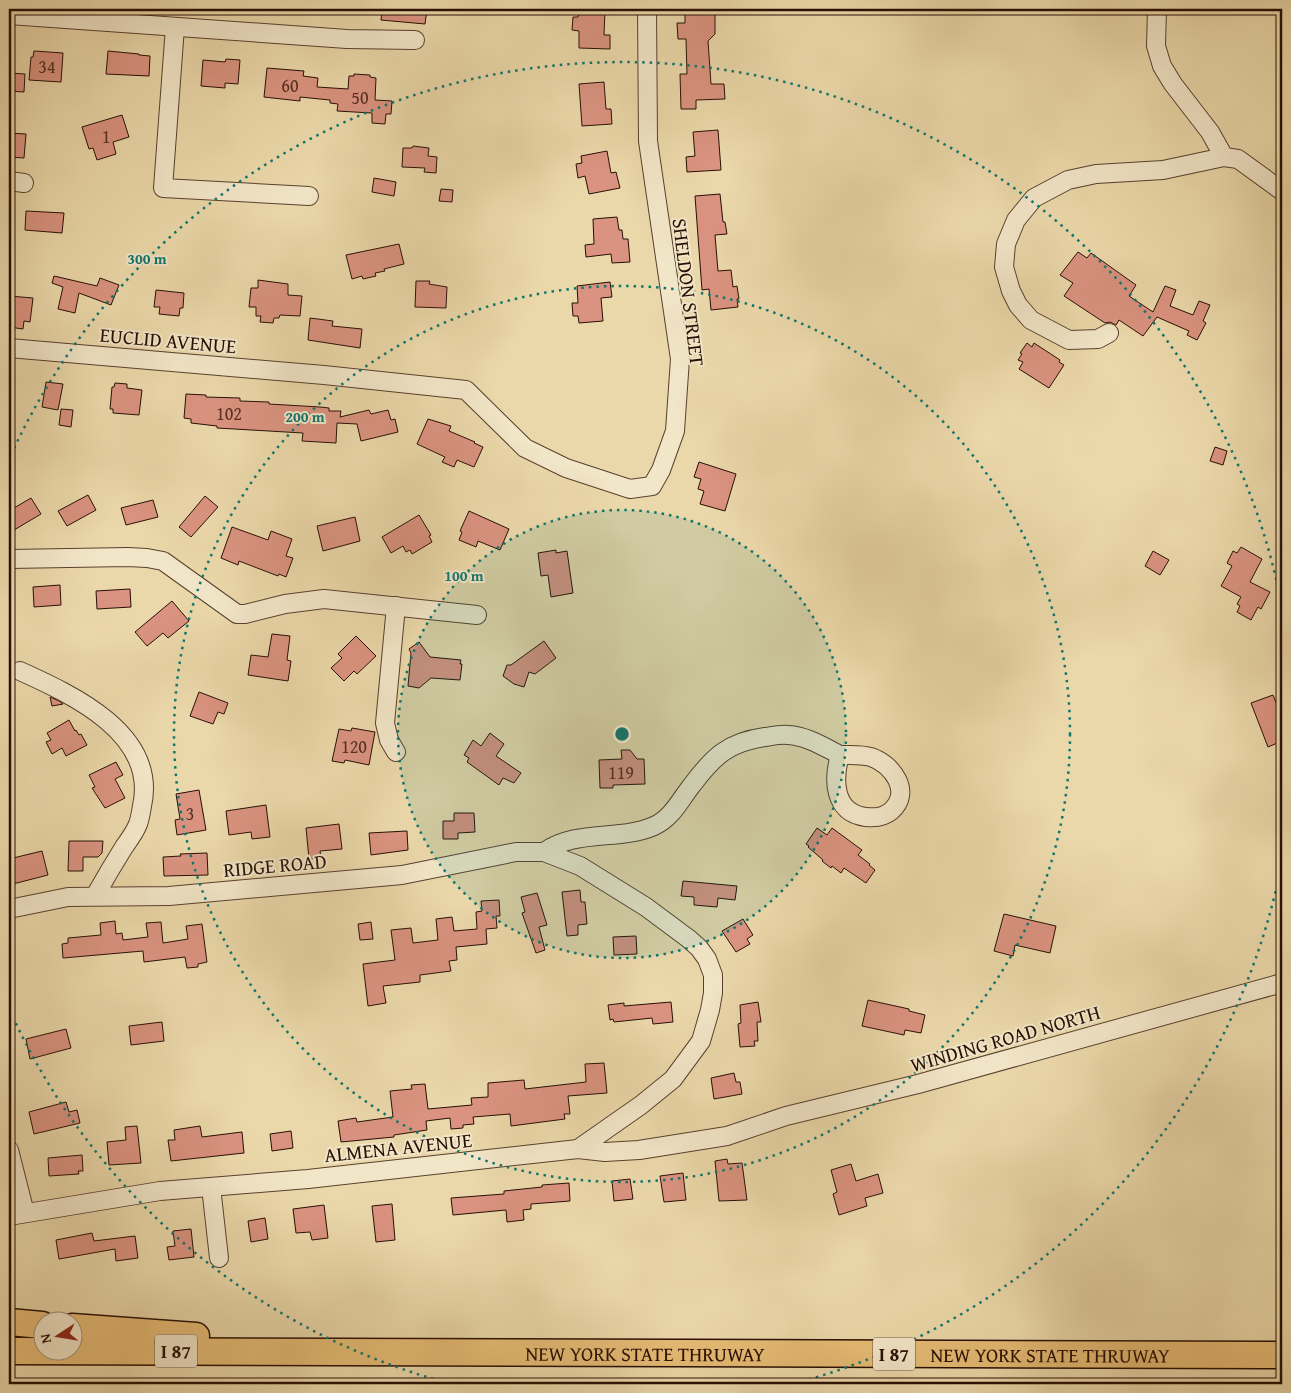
<svg xmlns="http://www.w3.org/2000/svg" width="1291" height="1393" font-family="'Gentium Book Plus',serif">
<style>
.building{fill:#da9380;stroke:#280e04}
.lines{fill:none;stroke-linecap:round;stroke-linejoin:round}
.minor-casing{stroke:#59402e;stroke-width:20}
.highway-casing{stroke:#280e04;stroke-width:29}
.minor{stroke:#f2e6c8;stroke-width:18}
.highway{stroke:#e6bc75;stroke-width:26}
.ring{fill:none;stroke:#0f766e;stroke-width:2.5;stroke-dasharray:2.5 5}
.labels{text-anchor:middle;dominant-baseline:central;stroke-width:4;stroke-linejoin:round;paint-order:stroke}
.number-label{font-size:18px;fill:#542f23}
.shield{fill:#f2e6c8;stroke:#654f3f;stroke-width:1}
.shield-label{font-size:19px;font-weight:bold;fill:#280e04}
.street-label{font-size:20px;fill:#280e04;stroke:#f2e6c8}
.centre{fill:#0f766e;stroke:#f2e6c8;stroke-width:2.5}
.ring-label{font-size:15px;text-anchor:middle;font-weight:bold;fill:#0f766e;stroke:#f2e6c8;stroke-width:4;stroke-linejoin:round;paint-order:stroke}
</style>
<rect width="100%" height="100%" fill="#ebd8aa"/>
<filter id="stains"><feTurbulence type="fractalNoise" baseFrequency=".004" numOctaves="4"/><feColorMatrix values="0 0 0 0 .2 0 0 0 0 .09 0 0 0 0 .02 0 0 0 .5 -.17"/></filter>
<radialGradient id="worn" r=".72"><stop offset=".6" stop-color="#630" stop-opacity="0"/><stop offset="1" stop-color="#630" stop-opacity=".3"/></radialGradient>
<!-- building -->
<g class="building">
<path d="M382 9H427L425 24 381 20Z"/>
<path d="M579 9 605 10 604 35H610V49L579 48V31L572 30 573 17H578Z"/>
<path d="M685 9H715V34L708 41 711 84H724L725 99 696 100V109H681L680 74H687L686 39H678L677 23H685Z"/>
<path d="M34 51 63 53 61 82 29 80 31 57H33Z"/>
<path d="M108 51 139 54V55L150 56 149 76 106 74Z"/>
<path d="M226 59 240 60 238 84 225 83V88L201 86 203 60 225 62Z"/>
<path d="M267 68 304 71 303 76 318 78 317 87 348 89 349 76H354V74L370 75V77L376 78 375 100 392 101 391 114H386L385 124 372 123V113L337 111 338 104 330 103V100L300 97V101L264 97Z"/>
<path d="M9 73 25 74 24 92 9 91Z"/>
<path d="M604 82 606 109H611L612 124 582 126 579 84Z"/>
<path d="M122 115 129 137 113 142 116 154 97 160 93 148 89 149 82 127Z"/>
<path d="M718 130 721 170 687 172 686 157 695 156 693 132Z"/>
<path d="M9 133 26 134 24 158 9 157Z"/>
<path d="M413 146 429 148 428 156 437 157 436 173 424 172 425 168 402 167 403 148H412Z"/>
<path d="M607 151 611 173 616 172 620 188 589 194 585 176 578 178 576 164 582 163 581 156Z"/>
<path d="M374 178 396 182 394 196 372 192Z"/>
<path d="M441 189 453 190 452 202 439 201Z"/>
<path d="M720 194 723 222H725L727 234 715 235 718 271 731 270 733 287 737 286 739 299H737L738 307 711 310 709 289 702 290 695 196Z"/>
<path d="M26 211 64 213 62 233 25 230Z"/>
<path d="M617 217 619 230H622L623 239H628L630 262 612 263 611 254 586 257 585 245 594 244 593 219Z"/>
<path d="M399 244 404 264 384 269 385 271 375 273 376 276 363 279 362 276 352 279 346 255Z"/>
<path d="M1078 252 1087 258 1091 253 1136 285 1129 296 1153 312 1165 286 1176 290 1170 306 1193 315 1199 301 1210 305 1203 321 1206 323 1197 340 1187 335 1189 331 1157 317 1143 336 1119 320 1116 325 1110 322 1105 323 1064 296 1073 283 1060 275Z"/>
<path d="M54 276 97 286 100 278 119 285 111 305 79 293 75 313 58 309 63 287 52 283Z"/>
<path d="M258 280 288 284V295L302 296 300 316 280 315 279 318H274L273 323 260 322 261 316H256V307H249L251 288H258Z"/>
<path d="M416 281H430L429 284 447 287 446 308 415 307Z"/>
<path d="M610 282 612 297 601 298 603 321 579 323 578 316H573L572 303H578L577 286Z"/>
<path d="M156 290 184 293 183 308H180L179 316 159 314 160 307H154Z"/>
<path d="M9 296 33 298 30 322 24 321 23 329 9 327Z"/>
<path d="M310 318 333 321 332 326 362 329 360 348 308 340Z"/>
<path d="M1027 343 1032 347 1034 343 1060 360 1059 362 1064 365 1049 388 1019 369 1023 362 1018 360 1022 354 1020 353Z"/>
<path d="M46 382 63 384 58 410 42 407Z"/>
<path d="M115 383 127 384V388L142 390 139 415 113 413V409H110L112 387H114Z"/>
<path d="M186 394 206 395V397L240 398V401L269 402V404L320 407 329 408V411H341L340 417 369 410 371 414 388 410 391 420 395 419 398 432 361 441 357 424 337 423 336 443 302 441 303 433 217 428V426L191 423V419L184 418Z"/>
<path d="M61 409 73 410 71 427 59 425Z"/>
<path d="M428 419 451 426 449 431 475 442 474 443 483 447 474 467 457 460 454 467 442 462 445 457 417 444Z"/>
<path d="M1215 447 1227 451 1223 465 1210 461Z"/>
<path d="M699 462 736 474 725 511 700 504 704 491 698 489 701 479 694 477Z"/>
<path d="M88 495 96 510 67 526 58 511Z"/>
<path d="M205 496 218 507 191 537 179 527Z"/>
<path d="M31 498 41 514 9 533V511Z"/>
<path d="M153 500 158 517 126 525 121 508Z"/>
<path d="M469 511 509 529 500 550 478 541 476 547 459 540 462 532 460 531Z"/>
<path d="M419 515 431 535 429 536 432 542 412 554 410 550 406 552 403 546 391 553 382 537Z"/>
<path d="M355 517 360 541 323 551 317 526Z"/>
<path d="M232 527 268 540 271 531 292 539 286 556 293 558 286 577 279 574 278 576 239 561 238 565 221 558Z"/>
<path d="M1241 547 1262 559 1250 582 1270 592 1261 609 1258 607 1251 620 1237 612 1240 606 1237 604 1241 597 1221 586 1232 566 1227 563 1233 551 1237 553Z"/>
<path d="M556 550V553L567 551 573 593 551 597 548 575 541 576 538 553Z"/>
<path d="M1153 551 1169 560 1160 575 1145 566Z"/>
<path d="M60 585 61 605 34 607 33 587Z"/>
<path d="M130 589 131 607 97 609 96 591Z"/>
<path d="M172 601 189 621 168 638 163 633 147 646 135 632Z"/>
<path d="M272 634 290 636 287 660 291 661 288 681 248 675 251 655 268 657Z"/>
<path d="M356 636 376 656 357 674 354 671 344 681 331 668 342 658 338 654Z"/>
<path d="M544 641 556 658 535 674 529 672 524 687 514 684 503 676 507 665H511Z"/>
<path d="M419 642 430 657 461 660 460 664H462L460 680 431 678 419 688 408 686 411 653 409 649Z"/>
<path d="M199 692 228 703 224 714 218 712 213 724 190 716Z"/>
<path d="M1273 695 1282 717V741L1268 747 1251 703Z"/>
<path d="M50 697 59 701 63 704 52 706Z"/>
<path d="M69 720 75 731 76 730 79 735 81 734 87 745 66 756 62 748 52 754 46 742 51 740 47 733Z"/>
<path d="M352 728 375 732 369 765 345 760 344 763 332 761 339 729 351 731Z"/>
<path d="M490 733 504 744 496 756 521 773 514 783 503 778 499 785 467 762 469 758 464 755 473 740 481 746Z"/>
<path d="M621 750H630L637 759H644L645 784 613 785V788H600L599 760 622 759Z"/>
<path d="M116 762 123 775 115 779 125 798 105 808 92 788 95 787 89 775Z"/>
<path d="M199 790 206 830 177 835 175 820 180 819 176 794Z"/>
<path d="M266 805 270 837 252 839 251 832 229 835 226 811Z"/>
<path d="M454 813H474L475 832 458 833V839H443V821H454Z"/>
<path d="M339 824 342 849 320 851 321 858 309 859 306 828Z"/>
<path d="M817 828 827 835 832 828 862 850 858 855 870 864 869 865 875 870 866 883 844 868 841 873 832 866 831 868 822 861 823 860 808 847 809 846 806 844Z"/>
<path d="M407 831 408 850 371 855 369 833Z"/>
<path d="M69 841H103L102 853 98 857H83V871H68Z"/>
<path d="M42 851 48 875 9 885V859Z"/>
<path d="M207 853 208 875 164 876 163 857 181 856 180 854Z"/>
<path d="M683 881 737 886 735 900 718 898 717 907 694 905V897L681 896Z"/>
<path d="M580 890 581 902H585L587 924 578 925V935L567 936 562 892Z"/>
<path d="M537 893 547 925 539 927 545 950 536 953 522 913 525 912 521 897Z"/>
<path d="M499 900 500 916H496L497 928 486 929 487 944 456 947 457 960 449 961 451 971 420 975V982L383 986 386 1003 368 1006 363 964 395 960 391 930 411 928 413 943 438 940 436 919 452 917 454 931 477 929 476 912 482 911 481 901Z"/>
<path d="M1004 914 1056 926 1050 953 1015 945 1013 956 994 951Z"/>
<path d="M743 919 753 935 747 939 750 944 736 952 722 931Z"/>
<path d="M115 921 116 934 122 933 123 940 148 937 146 923 161 922 163 943 188 939 186 926 202 924 207 962 198 964V967L187 968 185 957 144 962 143 951 63 958 62 944 68 943V938L101 935 100 923Z"/>
<path d="M371 922 373 939 360 940 358 924Z"/>
<path d="M636 936 637 954 614 955 613 937Z"/>
<path d="M868 1000 909 1009V1011L925 1015 921 1033 905 1030 904 1035 862 1026Z"/>
<path d="M671 1002 673 1022 653 1024 652 1018 614 1022 613 1019 610 1020 608 1005 624 1003V1006Z"/>
<path d="M758 1002 761 1022H757L758 1041H754L755 1046 740 1047 738 1024 741 1023 740 1005Z"/>
<path d="M162 1022 164 1041 131 1045 129 1026Z"/>
<path d="M66 1029 71 1048 30 1059 26 1039Z"/>
<path d="M604 1063 607 1093 568 1096 570 1114H564L565 1119 511 1126 510 1114 473 1117 474 1124 463 1125V1128L451 1129 450 1118 426 1121 427 1130 394 1135V1137L341 1142 338 1121 356 1118 357 1122 393 1117 390 1091 412 1089 411 1085 425 1084 428 1109 472 1105 471 1098 488 1097V1083L524 1080 525 1089 586 1082 585 1064Z"/>
<path d="M734 1073 736 1082H740L742 1094 714 1099 711 1078Z"/>
<path d="M66 1102 69 1112 77 1110 80 1123 34 1134 29 1112Z"/>
<path d="M137 1126 141 1163 109 1165 107 1142 126 1140 125 1127Z"/>
<path d="M200 1126 202 1137 242 1132 244 1153 171 1161 168 1140H175L174 1130Z"/>
<path d="M291 1131 293 1148 272 1151 270 1134Z"/>
<path d="M82 1155 83 1171H78L79 1174 49 1176 48 1158Z"/>
<path d="M727 1159 728 1164 742 1163 747 1200 719 1201 715 1161Z"/>
<path d="M851 1164 856 1181 878 1174 883 1193 865 1198 867 1206 839 1215 833 1194 837 1192 831 1170Z"/>
<path d="M683 1173 686 1200 664 1202 660 1176Z"/>
<path d="M630 1179 633 1199 614 1201 612 1181Z"/>
<path d="M569 1183 570 1201 531 1204V1209L523 1210 524 1220 507 1222 506 1210 453 1215 451 1198 504 1194V1191L542 1187V1185Z"/>
<path d="M392 1204 395 1240 376 1242 372 1206Z"/>
<path d="M324 1205 328 1238 312 1240 310 1232 296 1233 293 1209Z"/>
<path d="M265 1218 268 1239 251 1242 248 1221Z"/>
<path d="M191 1229 194 1257 169 1260 167 1247 175 1246 173 1231Z"/>
<path d="M92 1233 94 1241 135 1236 138 1258 116 1261 115 1249 59 1259 56 1240Z"/>
</g>
<g class="lines">
<defs>
<g id="minor">
<path d="M1157 9 1156 46 1162 66 1173 84 1210 132 1224 157"/>
<path d="M9 15 347 39 415 40"/>
<path d="M175 27 163 188 309 196"/>
<path d="M9 181 24 183"/>
<path d="M1109 333 1098 339 1069 340 1031 320 1018 305 1011 291 1004 267 1006 244 1016 220 1034 198 1068 180 1096 174 1163 170 1224 157 1238 159 1282 191"/>
<path d="M9 348 324 375 466 390 525 448 566 468 630 489 652 486 661 470 675 431 680 359 648 141 647 9"/>
<path d="M9 559 128 557 147 558 163 561 237 614H245L285 604 324 599 477 615"/>
<path d="M396 606 385 723 389 740 396 752"/>
<path d="M20 671C73 695 158 734 142 806 141 812 140 819 138 824 135 832 129 840 124 847 114 863 104 880 95 896"/>
<path d="M544 852C575 829 620 841 654 826 672 818 680 800 692 785 713 757 728 742 765 737 772 736 781 734 788 735 807 736 824 747 840 755 833 779 833 813 866 817 875 818 884 817 891 811 913 792 892 764 871 757 861 754 850 755 840 755"/>
<path d="M9 909 68 897 169 896 402 875 516 852H544L580 866 646 907 689 939 699 948 707 959 713 975V993L710 1010 701 1041 673 1079 641 1105 578 1149"/>
<path d="M9 1150 25 1213"/>
<path d="M211 1187 219 1258"/>
<path d="M9 1216 160 1191 308 1179 578 1149 605 1152 639 1150 727 1136 786 1116 918 1084 1282 983"/>
</g>
<g id="highway">
<path d="M9 1322 42 1325"/>
<path d="M72 1327 196 1336"/>
<path id="s1" d="M9 1351 1282 1355"/>
</g>
</defs>
<!-- minor casing -->
<use href="#minor" class="minor-casing"/>
<!-- highway casing -->
<use href="#highway" class="highway-casing"/>
<!-- minor -->
<use href="#minor" class="minor"/>
<!-- highway -->
<use href="#highway" class="highway"/>
</g>
<!-- distance rings -->
<circle cx="622" cy="734" r="224" fill="#0f766e" fill-opacity=".12"/>
<g class="ring">
<circle cx="622" cy="734" r="224"/>
<circle cx="622" cy="734" r="448"/>
<path d="M1282 862A672 672 0 0 1 796 1383M448 1383A672 672 0 0 1 11 1013M11 455A672 672 0 0 1 1282 606"/>
</g>
<g class="labels">
<!-- number labels -->
<g class="number-label">
<text x="47" y="66">34</text>
<text x="290" y="85">60</text>
<text x="360" y="97">50</text>
<text x="106" y="136">1</text>
<text x="229" y="413">102</text>
<text x="354" y="746">120</text>
<text x="621" y="772">119</text>
<text x="190" y="813">3</text>
</g>
<!-- shield labels -->
<g class="shield">
<rect x="155" y="1334.5" width="42" height="33" rx="4"/>
<rect x="873" y="1337.5" width="42" height="33" rx="4"/>
</g>
<g class="shield-label">
<text x="176" y="1351">I 87</text>
<text x="894" y="1354">I 87</text>
</g>
<!-- street labels -->
<g class="street-label">
<text transform="translate(689 292) rotate(83)">SHELDON STREET</text>
<text transform="translate(168 340) rotate(5)">EUCLID AVENUE</text>
<text transform="translate(275 865) rotate(-5)">RIDGE ROAD</text>
<text transform="translate(1005 1038) rotate(-16)">WINDING ROAD NORTH</text>
<text transform="translate(398 1147) rotate(-6)">ALMENA AVENUE</text>
<text stroke="none"><textPath href="#s1" startOffset="636">NEW YORK STATE THRUWAY</textPath></text>
<text stroke="none"><textPath href="#s1" startOffset="1041">NEW YORK STATE THRUWAY</textPath></text>
</g>
</g>
<circle cx="622" cy="734" r="8" class="centre"/>
<g class="ring-label">
<text x="147" y="264">300 m</text>
<text x="305" y="422">200 m</text>
<text x="464" y="581">100 m</text>
</g>
<!-- margin -->
<rect width="1291" height="1393" fill="none" stroke="#ebd8aa" stroke-width="30"/>
<rect x="10" y="10" width="1271" height="1373" fill="none" stroke="#280e04" stroke-width="2.5"/>
<rect x="15" y="15" width="1261" height="1363" fill="none" stroke="#280e04"/>
<!-- north arrow -->
<g transform="translate(58 1336) rotate(258)"><circle r="24" fill="#f2e6c8" stroke="#a1907a"/>
<path d="M0-4L9 19L0 12L-9 19Z" fill="#8f2418"/>
<text y="-8" font-size="14" font-weight="bold" text-anchor="middle" fill="#280e04">N</text>
</g>
<rect width="100%" height="100%" filter="url(#stains)"/>
<rect width="100%" height="100%" fill="url(#worn)"/>
</svg>
